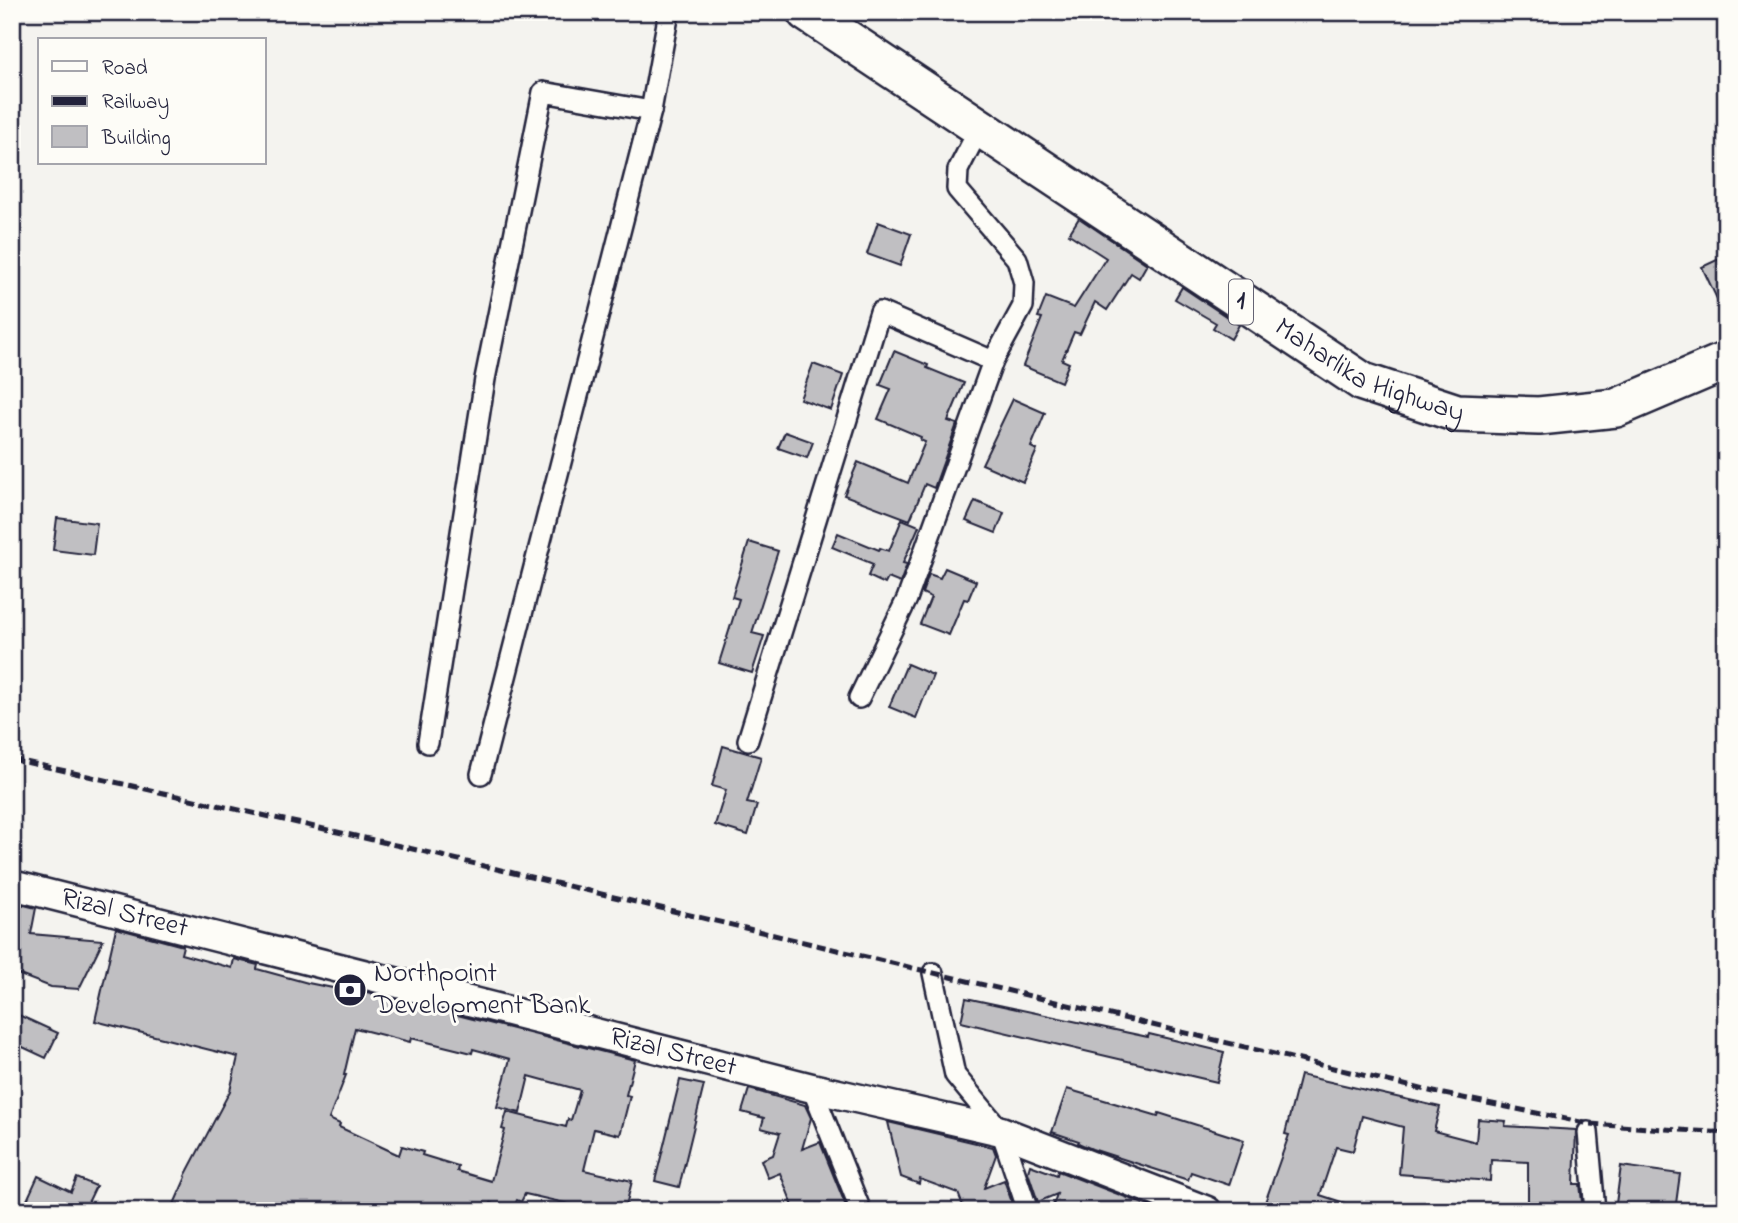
<svg xmlns="http://www.w3.org/2000/svg" width="1738" height="1223" font-family="'Indie Flower',sans-serif">
<style>
.building{fill:#c0bfc2;stroke:#22223b;stroke-width:2;fill-rule:evenodd}
.lines{fill:none;stroke-linecap:round;stroke-linejoin:round}
.street-casing{stroke:#22223b;stroke-width:24}
.secondary-casing{stroke:#22223b;stroke-width:33}
.highway-casing{stroke:#22223b;stroke-width:42}
.street{stroke:#fdfcf7;stroke-width:19}
.secondary{stroke:#fdfcf7;stroke-width:28}
.highway{stroke:#fdfcf7;stroke-width:37}
.rail{stroke:#22223b;stroke-width:5;stroke-dasharray:10 5;stroke-linecap:butt}
.labels{text-anchor:middle;dominant-baseline:central;stroke-width:6;stroke-linejoin:round;paint-order:stroke}
.shield{fill:#fdfcf7;stroke:#646373;stroke-width:2}
.shield-label{font-size:26px;font-weight:bold;fill:#22223b}
.street-label{font-size:28px;fill:#22223b;stroke:#fdfcf7}
.poi-label{font-size:28px;fill:#22223b;stroke:#fdfcf7;text-anchor:start}
</style>
<rect width="100%" height="100%" fill="#f4f3ef"/>
<filter id="ink" filterUnits="userSpaceOnUse"><feTurbulence type="fractalNoise" baseFrequency=".0143" numOctaves="2"/><feDisplacementMap in="SourceGraphic" scale="14" xChannelSelector="R" yChannelSelector="G"/><feConvolveMatrix kernelMatrix="1 2 1 2 8 2 1 2 1" color-interpolation-filters="sRGB"/></filter>
<g filter="url(#ink)">
<!-- building -->
<g class="building">
<path d="M1079 218 1147 264 1139 278 1131 273 1107 310 1095 302 1080 334 1074 332 1062 360 1069 363 1061 382 1023 366 1042 318 1038 317 1046 297 1074 308 1106 258 1069 234Z"/>
<path d="M878 222 911 234 900 266 867 254Z"/>
<path d="M1719 259 1726 274V318L1702 267Z"/>
<path d="M1182 287 1239 325 1231 339 1213 328 1216 323 1175 299Z"/>
<path d="M894 351 928 365 927 368 964 383 948 421 957 424 934 488 925 484 910 520 844 495 858 462 908 483 925 442 920 440 921 437 878 419 891 389 880 385Z"/>
<path d="M813 364 843 375 831 410 800 399Z"/>
<path d="M1013 399 1045 413 1031 447 1037 450 1023 482 982 464Z"/>
<path d="M785 432 813 442 807 458 778 448Z"/>
<path d="M975 501 1004 513 996 533 966 521Z"/>
<path d="M57 518 97 523 93 555 53 550Z"/>
<path d="M902 519 919 526 903 563 907 564 900 583 888 578 885 584 868 576 873 564 832 547 838 533 879 550 880 548 889 551Z"/>
<path d="M749 542 778 551 752 633 764 636 752 673 719 663 739 599 732 597Z"/>
<path d="M945 568 976 581 968 600 964 599 949 635 920 624 931 597 922 593 929 574 940 578Z"/>
<path d="M907 664 933 675 916 718 889 707Z"/>
<path d="M723 746 761 757 747 803 757 805 748 835 715 825 726 790 712 786Z"/>
<path d="M12 902 36 908 31 934 103 940 79 989 51 987 12 972Z"/>
<path d="M116 928 183 946 181 954 232 968 234 959 258 965 257 969 308 983 338 989 339 985 635 1060 626 1095 630 1096 620 1135 594 1129 584 1170 632 1181 625 1210 604 1206V1211H577L578 1206 525 1194 521 1202 517 1200 512 1211H506L491 1203 489 1210 475 1206 474 1211H171L186 1177 185 1176 230 1091 238 1057 95 1021ZM355 1028 410 1042 411 1038 472 1053 473 1049 510 1059 497 1107 520 1113 529 1076 580 1090 571 1120 568 1119 566 1127 507 1112 502 1129 505 1130 491 1181 457 1171 458 1166 422 1155 423 1152 402 1146 399 1155 339 1127 340 1124 329 1119 346 1075H344Z"/>
<path d="M966 998 1148 1037 1149 1034 1224 1052 1217 1082 961 1022Z"/>
<path d="M12 1012 58 1033 46 1058 12 1042Z"/>
<path d="M1300 1075 1440 1107 1434 1131 1476 1142 1478 1119 1506 1121 1505 1126 1576 1130 1574 1184H1580L1583 1211H1528V1162L1491 1160 1490 1181 1399 1174 1403 1127 1362 1116 1353 1151 1336 1147 1320 1195 1357 1207 1356 1211H1262L1289 1135 1285 1134Z"/>
<path d="M680 1080 704 1085 679 1187 655 1181Z"/>
<path d="M749 1089 805 1105 811 1118 802 1149 820 1142 848 1211H795L780 1173 768 1178 761 1160 773 1155 780 1133 761 1128 764 1118 742 1112Z"/>
<path d="M1067 1089 1158 1116 1159 1113 1244 1140 1229 1185 1191 1172 1188 1180 1092 1149 1078 1143 1079 1141 1052 1132Z"/>
<path d="M888 1122 993 1147 996 1155 984 1188 1004 1180 1015 1211H965L958 1193 920 1179 919 1184 901 1177Z"/>
<path d="M1030 1165 1057 1175 1058 1171 1154 1208 1153 1211H1051L1057 1194 1038 1202 1028 1172Z"/>
<path d="M1621 1166 1680 1174 1675 1211H1615Z"/>
<path d="M38 1176 71 1192 77 1178 96 1186 84 1211H22Z"/>
</g>
<g class="lines">
<defs>
<g id="street">
<path d="M859 698 907 599 993 361 1023 306 1024 283 1017 259 957 189 958 170 979 129"/>
<path d="M748 740 880 312 993 361"/>
<path d="M428 743 485 379 543 92 651 111"/>
<path d="M481 774 651 111 669 12"/>
<path d="M933 973 955 1075 1001 1131 1028 1211"/>
<path d="M812 1088 861 1211"/>
<path d="M1588 1132 1595 1211"/>
</g>
<g id="secondary">
<path id="s1" d="M12 885 812 1088 1001 1131 1207 1211"/>
</g>
<g id="highway">
<path id="s2" d="M806 12 1363 382 1457 413 1539 416 1616 408 1726 361"/>
</g>
</defs>
<!-- street casing -->
<use href="#street" class="street-casing"/>
<!-- secondary casing -->
<use href="#secondary" class="secondary-casing"/>
<!-- highway casing -->
<use href="#highway" class="highway-casing"/>
<!-- street -->
<use href="#street" class="street"/>
<!-- secondary -->
<use href="#secondary" class="secondary"/>
<!-- highway -->
<use href="#highway" class="highway"/>
<!-- rail -->
<path class="rail" d="M12 759 400 846 1434 1092 1590 1124 1726 1133"/>
</g>
</g>
<!-- icons -->
<defs>
<symbol id="bank-disc" viewBox="-11 -11 22 22"><circle r="9.5" fill="#22223b" stroke="#fdfcf7"/><path d="M-6-4H6V4H-6ZM0-2.3a2.3 2.3 0 1 0 0 4.6a2.3 2.3 0 1 0 0-4.6Z" fill="#fff"/></symbol>
</defs>
<g fill-rule="evenodd">
<use href="#bank-disc" x="331" y="971" width="38" height="38"/>
</g>
<g class="labels">
<!-- shield labels -->
<rect class="shield" x="1229" y="279.5" width="24" height="45" rx="5"/>
<g class="shield-label">
<text x="1241" y="302">1</text>
</g>
<!-- street labels -->
<g class="street-label">
<text stroke="none"><textPath href="#s2" startOffset="670">Maharlika Highway</textPath></text>
<text stroke="none"><textPath href="#s1" startOffset="116">Rizal Street</textPath></text>
<text stroke="none"><textPath href="#s1" startOffset="682">Rizal Street</textPath></text>
</g>
<!-- poi labels -->
<g class="poi-label">
<text x="374" y="974">Northpoint<tspan x="374" dy="32">Development Bank</tspan></text>
</g>
</g>
<!-- margin -->
<rect width="1738" height="1223" fill="none" stroke="#fdfcf7" stroke-width="42"/>
<rect x="21" y="21" width="1696" height="1181" fill="none" stroke="#22223b" stroke-width="2.5" filter="url(#ink)"/>
<!-- legend -->
<rect x="38" y="38" width="228" height="126" fill="#fdfcf7" stroke="#a5a5ac" stroke-width="2"/>
<rect x="52" y="61" width="35" height="10" fill="#fdfcf7" stroke="#a5a5ac" stroke-width="2"/>
<text x="102" y="74" font-size="21" fill="#22223b">Road</text>
<rect x="52" y="96" width="35" height="10" fill="#22223b" stroke="#a5a5ac" stroke-width="2"/>
<text x="102" y="108" font-size="21" fill="#22223b">Railway</text>
<rect x="52" y="126" width="35" height="21" fill="#c0bfc2" stroke="#a5a5ac" stroke-width="2"/>
<text x="102" y="144" font-size="21" fill="#22223b">Building</text>
</svg>
